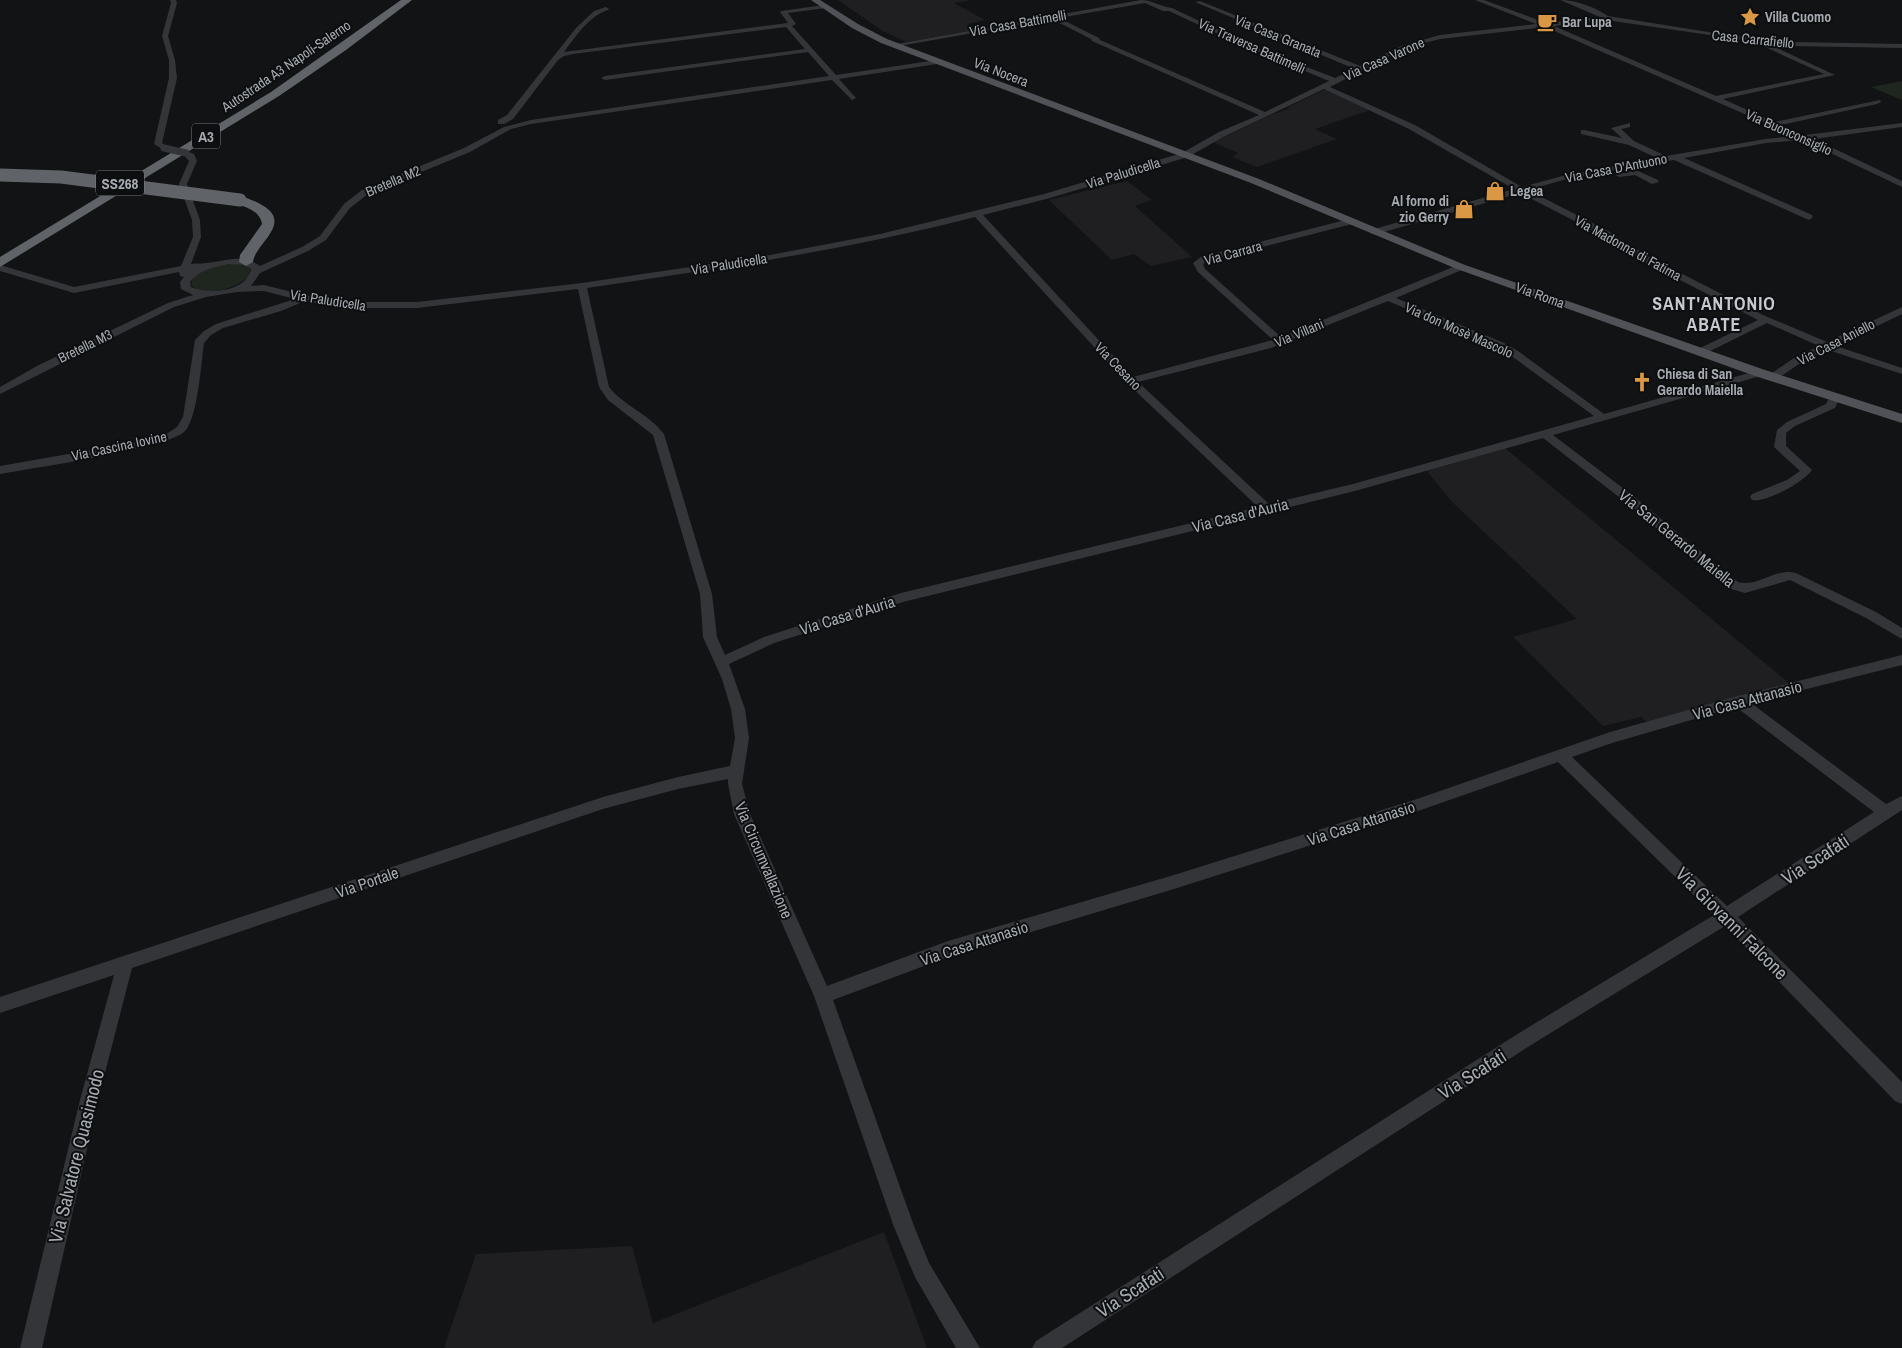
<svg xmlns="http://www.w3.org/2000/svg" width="1902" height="1348" font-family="'Archivo Narrow',sans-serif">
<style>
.built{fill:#1f1f21}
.green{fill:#1f261f}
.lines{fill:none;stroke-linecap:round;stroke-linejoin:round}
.minor{fill:#343538;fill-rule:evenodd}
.major{fill:#505257;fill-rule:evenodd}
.highway{fill:#606469;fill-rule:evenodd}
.minor-bridge{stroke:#343538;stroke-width:7}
.highway-bridge{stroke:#606469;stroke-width:13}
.labels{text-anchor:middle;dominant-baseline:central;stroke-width:4;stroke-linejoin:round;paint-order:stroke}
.far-poi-label{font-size:14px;font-weight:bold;fill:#a6abb2;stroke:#0d0e0f;text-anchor:start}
.far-street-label{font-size:14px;fill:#a6abb2;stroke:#0d0e0f}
.shield{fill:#0d0e0f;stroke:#787c81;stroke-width:1}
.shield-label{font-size:15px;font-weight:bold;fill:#a6abb2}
.street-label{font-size:16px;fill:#a6abb2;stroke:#0d0e0f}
.far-district-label{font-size:18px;font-weight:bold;letter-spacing:1px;fill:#c6c9cf;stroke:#0d0e0f}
.near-street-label{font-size:19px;fill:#a6abb2;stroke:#0d0e0f}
</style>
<rect width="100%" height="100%" fill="#121314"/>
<!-- built -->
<g class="built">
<path d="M838 0H972L954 3 985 20 968 24 977 30 906 42 883 31Z"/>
<path d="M1326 89 1370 110 1315 129 1337 139 1257 167 1232 157 1238 153 1213 142 1270 115 1289 109 1288 107Z"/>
<path d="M1127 181 1152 200 1135 206 1192 257 1151 266 1134 254 1112 260 1049 200Z"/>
<path d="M1505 448 1789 683 1647 722 1641 717 1603 726 1513 637 1577 619 1452 502 1427 471Z"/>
<path d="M884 1232 927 1348H444L476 1254 632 1246 653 1323Z"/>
</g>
<!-- green -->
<g class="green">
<path d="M1902 81V100L1871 87Z"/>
<path d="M225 264C234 264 243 263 250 269L249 276C239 287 201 301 191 284 194 270 213 267 225 264Z"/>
</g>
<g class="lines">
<!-- minor -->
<g class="minor">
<path d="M170 0H176L177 3 168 36 175 60 177 78 162 143 168 148 164 150 154 144 169 78V60L162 36 171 3Z"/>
<path d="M1141 0C1152 0 1161 7 1172 8L1248 44 1335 78 1355 69 1195 2 1200 1 1360 66 1401 46 1440 35 1536 24 1475 0H1484L1546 23 1600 17 1560 0C1576 0 1595 7 1608 16L1727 35 1792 42 1902 44V48L1792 46 1766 43 1835 75 1723 99 1774 122 1880 100 1881 102 1877 104 1781 125 1805 135 1902 123V127L1814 139 1902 181V187L1803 140 1766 143 1684 158 1812 215 1813 217 1809 220 1674 160 1567 179 1528 190 1608 231 1651 258 1763 315 1827 342 1902 307V314L1836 346 1902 368V374L1828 350 1802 362 1777 379H1769L1768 377 1769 375 1794 358 1819 346 1767 323 1704 354H1696V350L1758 320 1645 262 1602 235 1520 193 1377 234H1371V230L1514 189 1409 129 1324 89 1225 136 1188 157 1050 198 983 215 1133 377 1273 340 1198 272 1193 263 1201 257 1349 219 1353 222 1352 224 1207 261 1203 264 1205 269 1281 337 1458 265H1464V269L1396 298 1504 343 1518 351 1604 414 1756 371H1764L1765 373 1764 375 1553 435 1632 495 1738 582C1757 588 1776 567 1796 573L1876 612 1902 628V639L1866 618 1790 580 1745 593 1728 588 1624 501 1543 438 1355 491 903 602 774 643 729 664 745 709 749 738 742 784 750 814 827 986 948 941 1174 875 1417 799 1610 732 1738 696 1902 655V665L1751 703 1886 804 1902 796V810L1738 917 1902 1082V1104L1895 1101 1725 926 1531 1045 1062 1348H1032L1036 1341 1519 1033 1714 915 1558 762 1418 811 1174 889 948 957 833 1000 914 1226 929 1263 980 1348H956L915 1277 894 1227 814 996 734 814 728 784V779L678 789 603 809 132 968 98 1100 42 1348H20L80 1100 114 975 0 1013V997L603 797 678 777 730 766 735 738 731 709 722 679 703 637 700 594 653 435 608 400 599 387 578 289 417 308H348L305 301 281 311 223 328 211 335 204 343C201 363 198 417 185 431 168 449 32 468 0 474V466L137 442 168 433 177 427 183 417 195 340 204 331 216 324 295 299 264 291 237 292 206 297 174 307 0 394V387L37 366 168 303 193 295 181 289 180 282 184 277 180 276 179 272 74 293 0 271V265L74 287 181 266 193 237 192 220 179 184 189 161 182 153 186 151 194 154 197 161 187 184 200 220 201 237 191 264C197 263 202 264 206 263 228 261 240 253 260 266L302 247 320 236 344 204 362 190 464 148 504 127 531 120 829 76 808 52 605 80 601 78 605 76 805 49 786 27 573 54 564 56 558 60 513 119 504 124H498V120L507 115 576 28 594 11 606 7 609 9 608 10C589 16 576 36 564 52L788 23 780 12 781 11 824 5 826 6V8L788 13 796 24 792 26 836 75 937 60 940 62 937 64 839 79 856 98 852 100 832 80 531 124 511 129 470 152 368 194 350 208 326 240 308 251 260 273 251 286 264 285 304 295 348 302H417L582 283 770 255 880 234 1044 194 1182 153 1219 132 1259 115 1092 41 1091 39 1052 19 894 47 891 45ZM1145 3 1163 11H1169L1244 46 1329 81 1265 112 1100 40 1099 38 1059 18ZM1606 20 1765 43 1762 45 1763 46 1824 74 1716 96 1554 26ZM1545 27 1795 136 1766 139 1666 156 1634 141 1621 129 1630 127V123L1611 128 1622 138 1584 130H1581V134L1629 145 1657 158 1566 175 1522 187 1415 125 1330 87 1405 48 1440 39ZM975 217 1127 383 1258 507 901 593 764 637 725 655 717 637 712 594 664 434C649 414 624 406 609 387L587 288C717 269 847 250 975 217ZM228 264 244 265 251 269C247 292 208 295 191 287L190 282C199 270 214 267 228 264ZM1388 301 1496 347 1510 355 1594 416 1353 484 1269 504 1138 382 1271 348ZM1736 707 1874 812 1727 906 1572 757 1612 743Z"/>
<path d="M1636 170 1658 180 1659 182 1652 184 1635 175 1619 177 1615 175Z"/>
<path d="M1835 394 1840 397 1835 408 1795 426 1786 433V446L1812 470C1804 482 1766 503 1752 500L1750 497 1752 494 1787 480 1800 471 1774 447 1777 430 1787 422 1826 404 1831 395Z"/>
</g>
<!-- major -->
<path class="major" d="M811 0H820L858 24 887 39 1259 179 1465 265 1765 370 1902 414V423L1755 376 1457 269 1251 183 881 43 852 28Z"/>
<!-- highway -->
<g class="highway">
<path d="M401 0H412L346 50 279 96 0 267V257L271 92Z"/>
<path d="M240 196C250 199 261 203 269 210 287 227 255 245 253 262L246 266 239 262 240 255 262 224C260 211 247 208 236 203L234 200Z"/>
</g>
<!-- minor-bridge -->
<path class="minor-bridge" d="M164 148 186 153"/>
<!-- highway-bridge -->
<path class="highway-bridge" d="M0 175 61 177 240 200"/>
</g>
<!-- icons -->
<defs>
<symbol id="sight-bare" viewBox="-9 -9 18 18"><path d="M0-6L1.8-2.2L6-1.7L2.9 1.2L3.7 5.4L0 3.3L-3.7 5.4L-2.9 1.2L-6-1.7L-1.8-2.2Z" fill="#da9744" stroke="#0d0e0f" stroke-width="2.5" paint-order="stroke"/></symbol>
<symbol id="cafe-bare" viewBox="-9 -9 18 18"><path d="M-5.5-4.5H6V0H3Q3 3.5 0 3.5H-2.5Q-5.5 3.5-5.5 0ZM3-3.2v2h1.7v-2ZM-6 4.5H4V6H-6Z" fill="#da9744" stroke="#0d0e0f" stroke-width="2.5" paint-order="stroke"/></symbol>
<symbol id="shop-bare" viewBox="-9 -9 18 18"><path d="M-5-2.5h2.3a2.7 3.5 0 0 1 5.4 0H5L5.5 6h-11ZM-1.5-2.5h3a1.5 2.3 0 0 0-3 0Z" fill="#da9744" stroke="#0d0e0f" stroke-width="2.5" paint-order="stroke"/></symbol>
<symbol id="church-bare" viewBox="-9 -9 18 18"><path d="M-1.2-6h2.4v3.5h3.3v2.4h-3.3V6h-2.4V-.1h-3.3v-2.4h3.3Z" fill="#da9744" stroke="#0d0e0f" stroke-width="2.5" paint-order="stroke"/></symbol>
</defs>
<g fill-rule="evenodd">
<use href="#sight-bare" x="1736" y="3" width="28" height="28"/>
<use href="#cafe-bare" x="1533" y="8" width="28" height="28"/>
<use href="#shop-bare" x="1481" y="177" width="28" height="28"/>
<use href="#shop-bare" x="1450" y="195" width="28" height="28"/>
<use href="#church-bare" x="1628" y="368" width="28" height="28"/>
</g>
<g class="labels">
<!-- far-poi labels -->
<g class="far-poi-label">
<text x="1765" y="17">Villa Cuomo</text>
<text x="1562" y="22">Bar Lupa</text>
<text x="1510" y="191">Legea</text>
<text x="1449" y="201" text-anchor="end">Al forno di<tspan x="1449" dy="16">zio Gerry</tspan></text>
<text x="1657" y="374">Chiesa di San<tspan x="1657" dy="16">Gerardo Maiella</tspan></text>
</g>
<!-- far-street labels -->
<g class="far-street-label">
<text transform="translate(1018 23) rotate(-10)">Via Casa Battimelli</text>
<text transform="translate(1278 36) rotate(22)">Via Casa Granata</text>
<text transform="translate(1753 39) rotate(6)">Casa Carrafiello</text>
<text transform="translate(1252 46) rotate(24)">Via Traversa Battimelli</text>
<text transform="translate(1384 59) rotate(-24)">Via Casa Varone</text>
<text transform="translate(286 66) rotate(-34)">Autostrada A3 Napoli-Salerno</text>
<text transform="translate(1001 72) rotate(21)">Via Nocera</text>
<text transform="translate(1789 132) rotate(24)">Via Buonconsiglio</text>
<text transform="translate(1616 168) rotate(-11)">Via Casa D'Antuono</text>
<text transform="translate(1123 173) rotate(-17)">Via Paludicella</text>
<text transform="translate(393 181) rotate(-23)">Bretella M2</text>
<text transform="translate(1628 248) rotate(29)">Via Madonna di Fatima</text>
<text transform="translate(1233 253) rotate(-15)">Via Carrara</text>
<text transform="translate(729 264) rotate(-9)">Via Paludicella</text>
<text transform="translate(1540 295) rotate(20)">Via Roma</text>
<text transform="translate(328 300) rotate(9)">Via Paludicella</text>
<text transform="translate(1459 330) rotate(24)">Via don Mosè Mascolo</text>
<text transform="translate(1299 333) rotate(-23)">Via Villani</text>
<text transform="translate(1836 342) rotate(-27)">Via Casa Aniello</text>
<text transform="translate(85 346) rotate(-26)">Bretella M3</text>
<text transform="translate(1118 366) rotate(46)">Via Cesano</text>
<text transform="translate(119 446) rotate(-12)">Via Cascina Iovine</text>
</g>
<!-- shield labels -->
<g class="shield">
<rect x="192" y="123.5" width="28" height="25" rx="4"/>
<rect x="96" y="170.5" width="48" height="25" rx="4"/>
</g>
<g class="shield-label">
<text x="206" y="136">A3</text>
<text x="120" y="183">SS268</text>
</g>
<!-- street labels -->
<g class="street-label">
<text transform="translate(1240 515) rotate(-14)">Via Casa d'Auria</text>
<text transform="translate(1677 538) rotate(39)">Via San Gerardo Maiella</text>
<text transform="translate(847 615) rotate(-17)">Via Casa d'Auria</text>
<text transform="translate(1747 700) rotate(-15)">Via Casa Attanasio</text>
<text transform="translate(1361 823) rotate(-18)">Via Casa Attanasio</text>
<text transform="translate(764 860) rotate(67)">Via Circumvallazione</text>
<text transform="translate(367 882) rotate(-19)">Via Portale</text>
<text transform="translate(974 943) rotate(-18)">Via Casa Attanasio</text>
</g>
<!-- far-district labels -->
<g class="far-district-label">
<text x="1714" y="303">SANT'ANTONIO<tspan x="1714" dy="21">ABATE</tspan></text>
</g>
<!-- near-street labels -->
<g class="near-street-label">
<text transform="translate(1815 859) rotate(-33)">Via Scafati</text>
<text transform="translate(1732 923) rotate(45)">Via Giovanni Falcone</text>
<text transform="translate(1472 1074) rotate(-32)">Via Scafati</text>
<text transform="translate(76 1156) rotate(-76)">Via Salvatore Quasimodo</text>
<text transform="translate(1130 1292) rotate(-33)">Via Scafati</text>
</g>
</g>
</svg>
